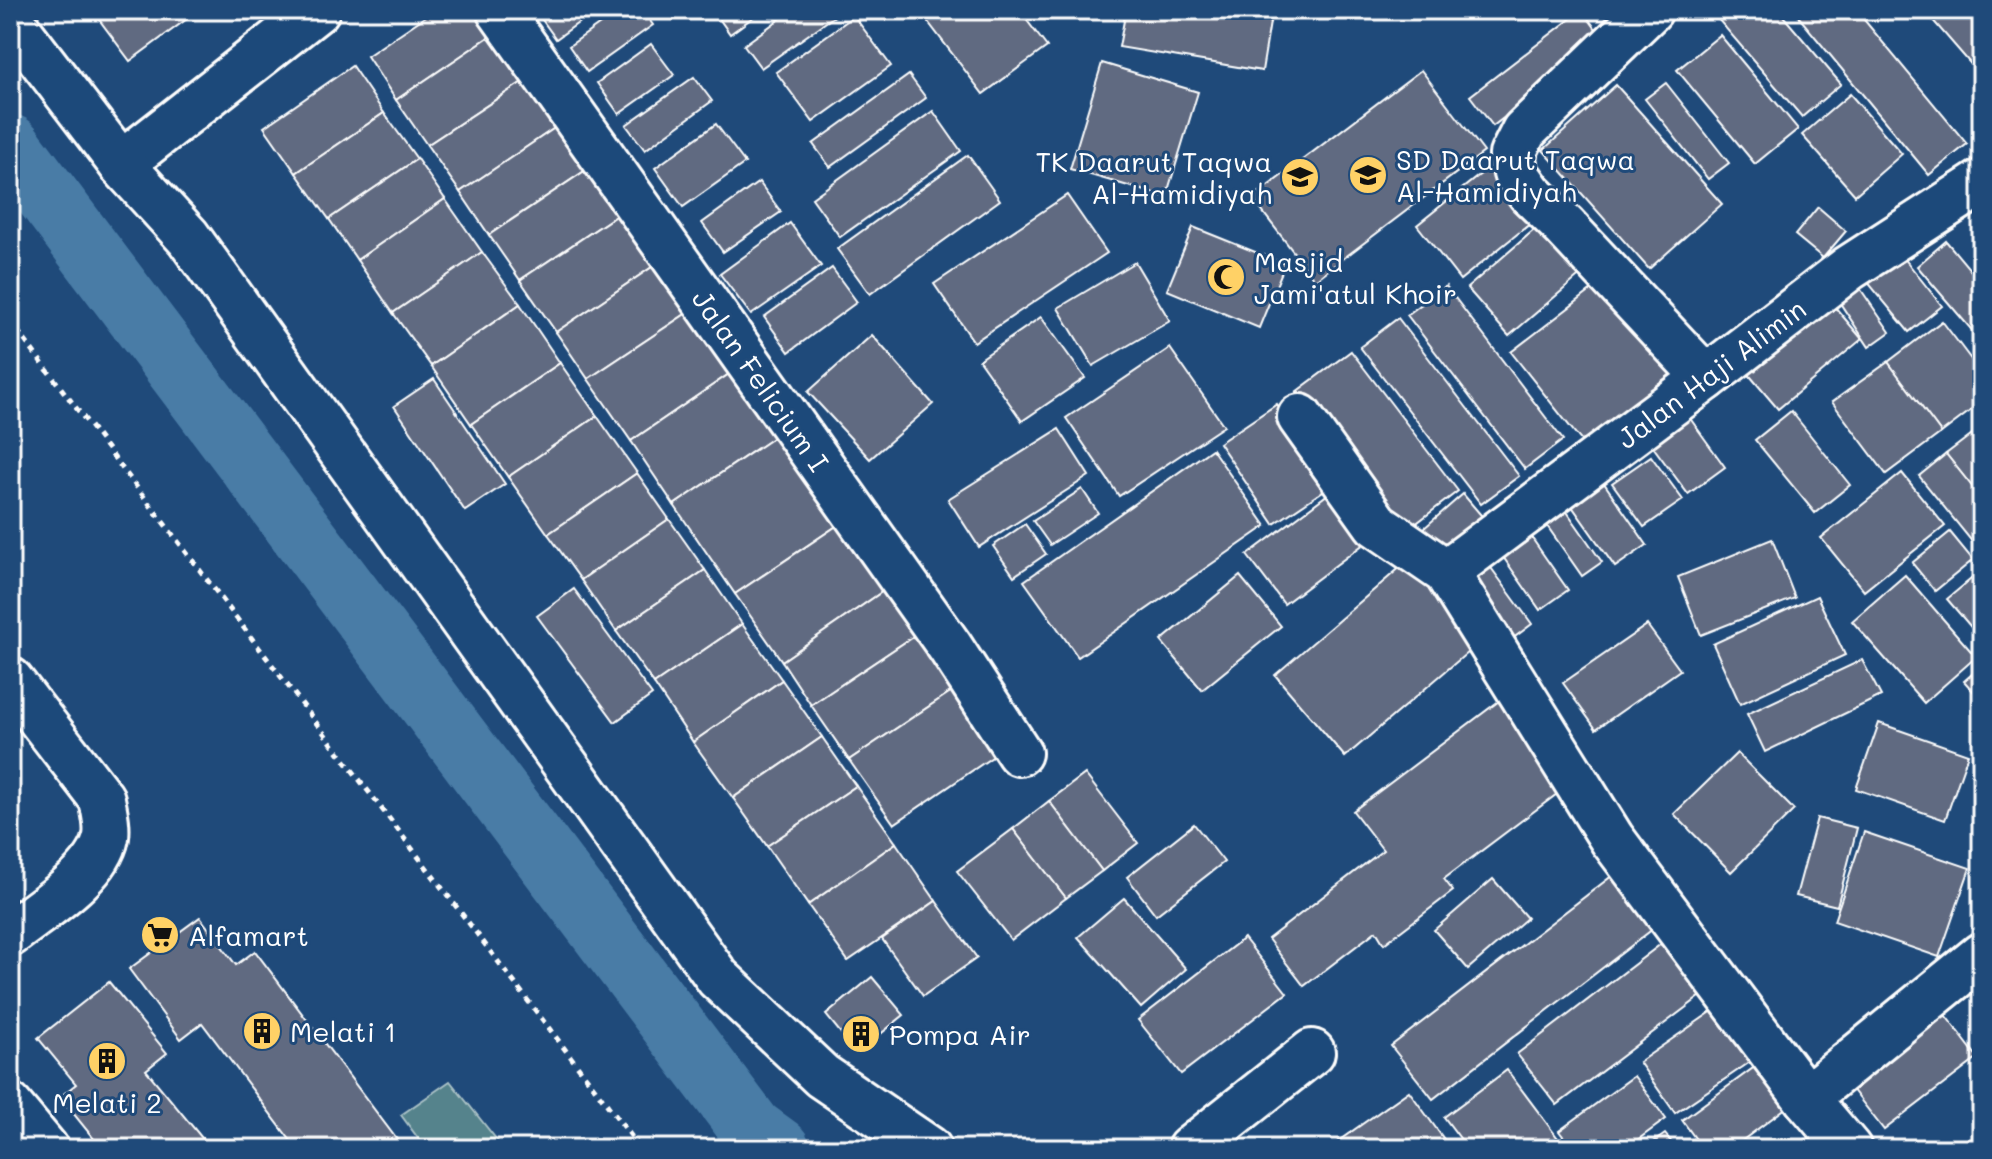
<svg xmlns="http://www.w3.org/2000/svg" width="1992" height="1159" font-family="Mali,sans-serif">
<style>
.green{fill:#54838c;stroke:#aac1c6;stroke-width:2}
.lines{fill:none;stroke-linecap:round;stroke-linejoin:round}
.canal{stroke:#497ca6;stroke-width:64}
.building{fill:#606a81;stroke:#fff;stroke-width:2}
.minor-casing{stroke:#fff;stroke-width:50}
.path{stroke:#fff;stroke-width:5;stroke-dasharray:6 6;stroke-linecap:butt}
.minor{stroke:#1f4a7a;stroke-width:44}
.labels{text-anchor:middle;dominant-baseline:central;stroke-width:6;stroke-linejoin:round;paint-order:stroke}
.poi-label{font-size:28px;fill:#fff;stroke:#1f4a7a;text-anchor:start}
.street-label{font-size:28px;fill:#fff;stroke:#1f4a7a}
</style>
<rect width="100%" height="100%" fill="#1f4a7a"/>
<filter id="ink" filterUnits="userSpaceOnUse"><feTurbulence type="fractalNoise" baseFrequency=".0125" numOctaves="2"/><feDisplacementMap in="SourceGraphic" scale="16" xChannelSelector="R" yChannelSelector="G"/><feConvolveMatrix kernelMatrix="1 2 1 2 8 2 1 2 1" color-interpolation-filters="sRGB"/></filter>
<g filter="url(#ink)">
<!-- green -->
<path class="green" d="M450 1081 504 1149H426L401 1115Z"/>
<g class="lines">
<!-- canal -->
<path class="canal" d="M10 146 752 1130 778 1149"/>
</g>
<!-- building -->
<g class="building">
<path d="M92 10H199L130 61Z"/>
<path d="M435 10H494L505 26 396 100 367 56Z"/>
<path d="M535 10H596L556 39Z"/>
<path d="M620 10H642L653 25 587 72 569 46Z"/>
<path d="M713 10H763L730 34Z"/>
<path d="M792 10H843L761 68 744 45Z"/>
<path d="M919 10H1019L1047 47 983 94Z"/>
<path d="M1126 10H1272L1262 71 1119 47Z"/>
<path d="M1582 10 1604 40 1493 126 1470 96Z"/>
<path d="M1727 10H1778L1841 84 1802 117 1717 18Z"/>
<path d="M1793 10H1856L1967 144 1929 175Z"/>
<path d="M1924 10H1982V77Z"/>
<path d="M854 16 891 66 813 122 776 72Z"/>
<path d="M505 26 536 73 427 145 396 100Z"/>
<path d="M1720 35 1798 129 1755 164 1677 70Z"/>
<path d="M651 44 674 75 619 114 597 83Z"/>
<path d="M1102 63 1198 92 1166 197 1070 169Z"/>
<path d="M352 66 384 113 296 173 264 127Z"/>
<path d="M1421 70 1484 152 1315 280 1252 198Z"/>
<path d="M536 73 568 119 460 192 427 145Z"/>
<path d="M909 75 926 98 830 167 813 144Z"/>
<path d="M694 77 712 101 645 150 626 125Z"/>
<path d="M1666 83 1729 163 1708 179 1645 99Z"/>
<path d="M1616 85 1722 204 1649 269 1543 150Z"/>
<path d="M1850 94 1902 154 1855 195 1802 135Z"/>
<path d="M933 111 961 151 840 237 812 198Z"/>
<path d="M384 113 417 159 329 219 296 173Z"/>
<path d="M568 119 598 162 489 235 460 192Z"/>
<path d="M716 124 745 163 683 207 655 168Z"/>
<path d="M968 155 1000 200 870 294 837 249Z"/>
<path d="M417 159 445 199 357 260 329 219Z"/>
<path d="M598 162 629 207 520 280 489 235Z"/>
<path d="M1492 165 1536 219 1460 280 1417 225Z"/>
<path d="M759 182 781 212 723 252 702 223Z"/>
<path d="M1067 195 1107 253 974 342 934 284Z"/>
<path d="M445 199 482 252 393 313 357 260Z"/>
<path d="M629 207 664 259 556 332 520 280Z"/>
<path d="M1818 207 1846 231 1823 258 1795 235Z"/>
<path d="M1549 217 1591 266 1509 336 1467 288Z"/>
<path d="M790 223 821 266 751 315 720 274Z"/>
<path d="M1193 227 1285 264 1259 328 1167 290Z"/>
<path d="M1946 241 1982 284V342L1917 266Z"/>
<path d="M482 252 520 304 431 366 393 313Z"/>
<path d="M1900 253 1942 306 1909 332 1866 280Z"/>
<path d="M664 259 696 307 588 379 556 332Z"/>
<path d="M1135 262 1170 321 1093 366 1058 308Z"/>
<path d="M832 268 857 302 789 352 764 317Z"/>
<path d="M1605 280 1676 370 1583 443 1511 352Z"/>
<path d="M1857 284 1890 332 1869 347 1836 297Z"/>
<path d="M1446 286 1563 440 1525 469 1407 315Z"/>
<path d="M1829 300 1862 339 1778 409 1745 370Z"/>
<path d="M520 304 560 363 471 424 431 366Z"/>
<path d="M696 307 738 368 631 441 588 379Z"/>
<path d="M1041 317 1085 378 1022 421 979 360Z"/>
<path d="M1398 318 1519 476 1481 504 1360 347Z"/>
<path d="M1942 321 1982 374V402L1941 433 1888 362Z"/>
<path d="M872 335 933 404 870 459 808 392Z"/>
<path d="M1170 348 1224 426 1119 496 1066 418Z"/>
<path d="M1351 351 1458 491 1405 532 1296 392Z"/>
<path d="M1888 362 1941 433 1886 474 1832 402Z"/>
<path d="M560 363 597 416 508 477 471 424Z"/>
<path d="M738 368 783 431 674 505 631 441Z"/>
<path d="M434 379 505 484 465 511 394 406Z"/>
<path d="M1277 404 1332 485 1274 524 1219 443Z"/>
<path d="M1791 411 1850 485 1815 513 1755 440Z"/>
<path d="M597 416 637 473 548 534 508 477Z"/>
<path d="M1689 417 1725 467 1688 494 1651 444Z"/>
<path d="M1980 428 1982 430V499L1946 454Z"/>
<path d="M1059 429 1089 476 979 547 948 499Z"/>
<path d="M783 431 844 521 735 594 674 505Z"/>
<path d="M1212 449 1266 526 1078 657 1024 581Z"/>
<path d="M1946 454 1982 499V554L1919 476Z"/>
<path d="M1651 456 1683 500 1644 527 1612 483Z"/>
<path d="M637 473 669 519 581 580 548 534Z"/>
<path d="M1597 473 1647 545 1615 567 1564 495Z"/>
<path d="M1902 473 1945 526 1864 591 1821 538Z"/>
<path d="M1336 488 1373 537 1284 604 1247 555Z"/>
<path d="M1082 489 1098 513 1050 545 1033 521Z"/>
<path d="M1463 494 1486 521 1447 555 1423 529Z"/>
<path d="M1563 506 1602 562 1582 576 1543 520Z"/>
<path d="M669 519 705 570 616 631 581 580Z"/>
<path d="M844 521 889 587 782 661 735 594Z"/>
<path d="M1025 524 1046 554 1014 576 993 546Z"/>
<path d="M1950 532 1973 560 1935 591 1912 563Z"/>
<path d="M1529 534 1568 590 1540 610 1501 554Z"/>
<path d="M1772 539 1795 598 1701 635 1678 577Z"/>
<path d="M1410 559 1481 641 1345 757 1275 675Z"/>
<path d="M1489 565 1532 624 1504 645 1460 586Z"/>
<path d="M705 570 742 624 654 684 616 631Z"/>
<path d="M1982 570V640L1947 599Z"/>
<path d="M1905 575 1976 657 1924 703 1852 621Z"/>
<path d="M1240 576 1281 626 1202 690 1161 641Z"/>
<path d="M889 587 920 632 811 705 782 661Z"/>
<path d="M574 589 652 695 615 722 537 616Z"/>
<path d="M1817 596 1845 655 1740 704 1713 644Z"/>
<path d="M742 624 782 680 693 742 654 684Z"/>
<path d="M1647 625 1680 670 1596 729 1563 683Z"/>
<path d="M920 632 958 687 849 760 811 705Z"/>
<path d="M1862 660 1881 696 1765 752 1747 714Z"/>
<path d="M1982 665V701L1964 681Z"/>
<path d="M782 680 822 737 733 798 693 742Z"/>
<path d="M958 687 1001 751 894 824 849 760Z"/>
<path d="M1503 698 1569 785 1444 879 1453 891 1384 944 1376 931 1304 986 1268 939 1383 850 1353 811Z"/>
<path d="M1879 723 1968 754 1945 820 1856 789Z"/>
<path d="M822 737 856 786 767 846 733 798Z"/>
<path d="M1737 753 1794 810 1731 872 1674 814Z"/>
<path d="M1085 774 1138 843 1102 871 1049 801Z"/>
<path d="M856 786 896 843 808 905 767 846Z"/>
<path d="M1049 801 1102 871 1066 898 1013 829Z"/>
<path d="M1817 818 1857 828 1837 906 1796 896Z"/>
<path d="M1194 824 1224 862 1156 915 1127 877Z"/>
<path d="M1013 829 1066 898 1011 940 957 871Z"/>
<path d="M1864 832 1970 868 1939 957 1834 921Z"/>
<path d="M896 843 936 901 848 961 808 905Z"/>
<path d="M1617 872 1658 925 1433 1099 1391 1046Z"/>
<path d="M1493 879 1527 918 1468 969 1434 930Z"/>
<path d="M1124 898 1186 969 1141 1008 1078 937Z"/>
<path d="M936 901 977 958 923 996 882 939Z"/>
<path d="M200 917 236 965 255 951 404 1149H297L202 1023 181 1039 129 969Z"/>
<path d="M1244 938 1287 993 1181 1074 1138 1020Z"/>
<path d="M1661 944 1701 996 1557 1105 1517 1054Z"/>
<path d="M872 977 904 1015 857 1053 826 1015Z"/>
<path d="M109 982 167 1053 146 1070 211 1149H102L60 1097 76 1084 38 1038Z"/>
<path d="M1939 1007 1978 1058 1884 1130 1845 1080Z"/>
<path d="M1717 1008 1753 1060 1675 1113 1639 1062Z"/>
<path d="M1756 1066 1787 1107 1731 1149H1703L1682 1120Z"/>
<path d="M1507 1070 1566 1149H1468L1444 1117Z"/>
<path d="M1634 1076 1666 1119 1625 1149H1573L1559 1131Z"/>
<path d="M1409 1091 1451 1149H1327Z"/>
<path d="M1819 1130 1833 1149H1792Z"/>
<path d="M1665 1134 1677 1149H1644Z"/>
</g>
<g class="lines">
<defs>
<g id="minor">
<path d="M499 10 950 647 1019 753"/>
<path d="M1650 10 1524 131 1512 155 1516 173 1530 193 1565 227 1706 378"/>
<path d="M10 19 121 164 317 10"/>
<path d="M121 164 188 237 718 978 822 1076 929 1149"/>
<path d="M1300 417 1376 524 1446 572 1612 839 1806 1098 1849 1149"/>
<path d="M1446 572 1706 378 1849 268 1982 182"/>
<path d="M10 680 102 799C104 811 108 824 106 837 99 875 40 910 10 934"/>
<path d="M1806 1098 1982 955"/>
<path d="M10 1106 46 1149"/>
<path d="M1190 1149 1312 1052"/>
</g>
</defs>
<!-- minor casing -->
<use href="#minor" class="minor-casing"/>
<!-- path -->
<path class="path" d="M10 321 641 1149"/>
<!-- minor -->
<use href="#minor" class="minor"/>
</g>
</g>
<!-- icons -->
<defs>
<symbol id="school-disc" viewBox="-11 -11 22 22"><circle r="9.5" fill="#ffd166" stroke="#1f4a7a"/><path d="M0-5L7-2L0 1L-7-2ZM-4 1L0 2.5L4 1V4Q0 6-4 4Z" fill="#111"/></symbol>
<symbol id="mosque-disc" viewBox="-11 -11 22 22"><circle r="9.5" fill="#ffd166" stroke="#1f4a7a"/><path d="M3.5-4.9A6 6 0 1 0 3.5 4.9A5 5 0 1 1 3.5-4.9Z" fill="#111"/></symbol>
<symbol id="supermarket-disc" viewBox="-11 -11 22 22"><circle r="9.5" fill="#ffd166" stroke="#1f4a7a"/><path d="M-6-5.5h2.5l.6 2H6L4.5 2H-2.5L-4.4-4H-6ZM-1.5 3.2a1.3 1.3 0 1 0 .1 0ZM3 3.2a1.3 1.3 0 1 0 .1 0Z" fill="#111"/></symbol>
<symbol id="building-disc" viewBox="-11 -11 22 22"><circle r="9.5" fill="#ffd166" stroke="#1f4a7a"/><path d="M-4-6H4V6H1V3H-1V6H-4ZM-2.5-4.3h1.7v1.8h-1.7ZM.8-4.3h1.7v1.8H.8ZM-2.5-1h1.7V.8h-1.7ZM.8-1h1.7V.8H.8Z" fill="#111"/></symbol>
</defs>
<g fill-rule="evenodd">
<use href="#school-disc" x="1346" y="153" width="44" height="44"/>
<use href="#school-disc" x="1278" y="155" width="44" height="44"/>
<use href="#mosque-disc" x="1204" y="255" width="44" height="44"/>
<use href="#supermarket-disc" x="138" y="913" width="44" height="44"/>
<use href="#building-disc" x="240" y="1009" width="44" height="44"/>
<use href="#building-disc" x="839" y="1012" width="44" height="44"/>
<use href="#building-disc" x="85" y="1039" width="44" height="44"/>
</g>
<g class="labels">
<!-- poi labels -->
<g class="poi-label">
<text x="1396" y="159">SD Daarut Taqwa<tspan x="1396" dy="32">Al-Hamidiyah</tspan></text>
<text x="1272" y="161" text-anchor="end">TK Daarut Taqwa<tspan x="1272" dy="32">Al-Hamidiyah</tspan></text>
<text x="1254" y="261">Masjid<tspan x="1254" dy="32">Jami'atul Khoir</tspan></text>
<text x="188" y="935">Alfamart</text>
<text x="290" y="1031">Melati 1</text>
<text x="889" y="1034">Pompa Air</text>
<text x="107" y="1102" text-anchor="middle">Melati 2</text>
</g>
<!-- street labels -->
<g class="street-label">
<text transform="translate(1711 373) rotate(-37)">Jalan Haji Alimin</text>
<text transform="translate(761 380) rotate(55)">Jalan Felicium I</text>
</g>
</g>
<!-- margin -->
<rect width="1992" height="1159" fill="none" stroke="#1f4a7a" stroke-width="40"/>
<rect x="20" y="20" width="1952" height="1119" fill="none" stroke="#fff" stroke-width="3" filter="url(#ink)"/>
</svg>
